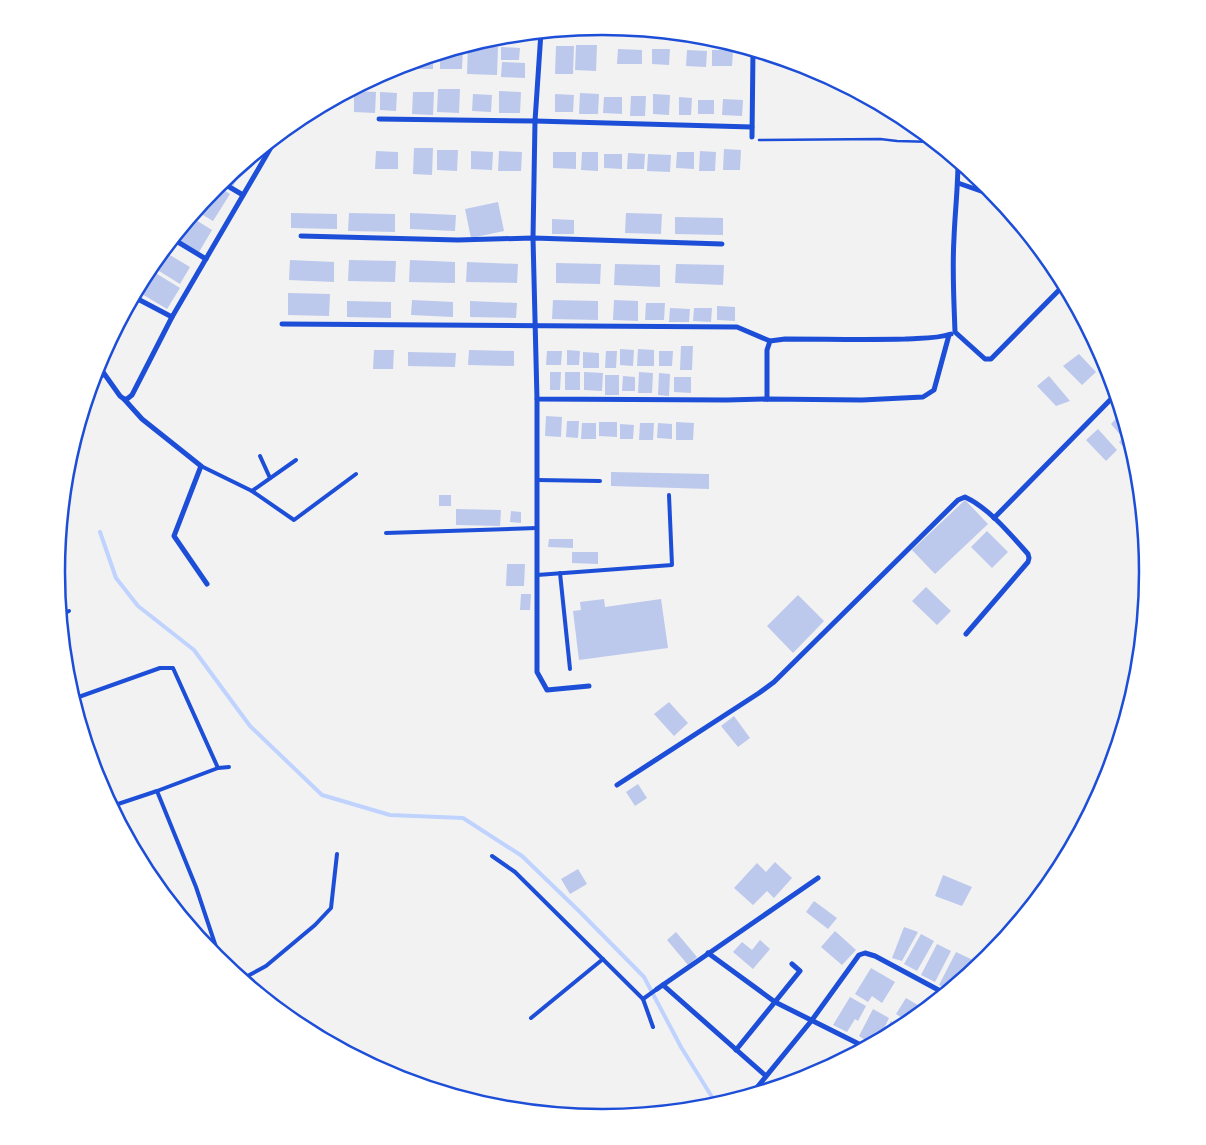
<svg xmlns="http://www.w3.org/2000/svg" width="1206" height="1145" font-family="'Work Sans',sans-serif">
<style>
.lines{fill:none;stroke-linecap:round;stroke-linejoin:round}
.stream{stroke:#bfd3fe;stroke-width:4}
.building{fill:#bdc9ec}
.path{stroke:#1d4ed8;stroke-width:2.5}
.service{stroke:#1d4ed8;stroke-width:4}
.minor{stroke:#1d4ed8;stroke-width:5}
.rim{fill:none;stroke:#1d4ed8;stroke-width:2.5}
</style>
<rect width="100%" height="100%" fill="#f2f2f2"/>
<g class="lines">
<!-- stream -->
<path class="stream" d="M100 532 116 578 138 606 194 650 250 726 322 795 390 815 463 818 522 856 580 912 644 977 681 1047 712 1097 718 1106"/>
</g>
<!-- building -->
<g class="building">
<path d="M576 45H597L596 71 575 70Z"/>
<path d="M468 46 498 47 497 75 467 74Z"/>
<path d="M556 46H574L573 74H555Z"/>
<path d="M463 47 462 69H440V54Z"/>
<path d="M501 47 520 48 519 60H501Z"/>
<path d="M618 49 642 50V64H617Z"/>
<path d="M652 49H670L669 65 652 64Z"/>
<path d="M687 50 707 51 706 67 686 66Z"/>
<path d="M712 50H733L732 66H712Z"/>
<path d="M433 56V69H412V62Z"/>
<path d="M502 62 525 63V78L501 77Z"/>
<path d="M438 89H460L459 113 437 112Z"/>
<path d="M354 91 376 92 375 113 354 112Z"/>
<path d="M499 91 521 92 520 113H499Z"/>
<path d="M380 92 397 93 396 111 380 110Z"/>
<path d="M413 92H434L433 115 412 114Z"/>
<path d="M580 93 599 94 598 114H579Z"/>
<path d="M473 94 492 95 491 112 472 111Z"/>
<path d="M555 94 574 95 573 112H555Z"/>
<path d="M653 94 670 95 669 115 653 114Z"/>
<path d="M631 96H646L645 116H630Z"/>
<path d="M604 97H622V114L603 113Z"/>
<path d="M679 97 692 98 691 115H679Z"/>
<path d="M723 99 743 100 742 116 722 115Z"/>
<rect x="698" y="100" width="16" height="14"/>
<path d="M414 148H433L432 175 413 174Z"/>
<path d="M724 149 741 150 740 170H723Z"/>
<path d="M437 150H458L457 171 437 170Z"/>
<path d="M376 151 398 152V169H375Z"/>
<path d="M471 151 493 152 492 170 471 169Z"/>
<path d="M499 151 522 152 521 171H498Z"/>
<path d="M700 151 716 152 715 171H699Z"/>
<path d="M553 152H576V169L553 168Z"/>
<path d="M582 152H598V171L581 170Z"/>
<path d="M677 152H694V169L676 168Z"/>
<path d="M628 153 645 154 644 169H627Z"/>
<path d="M604 154H622V169L604 168Z"/>
<path d="M648 154 671 155 670 172 647 171Z"/>
<path d="M248 161 233 186 224 180Z"/>
<path d="M217 186 230 194 213 221 196 211Z"/>
<path d="M498 202 504 231 471 238 465 209Z"/>
<path d="M291 213 337 214V229L291 228Z"/>
<path d="M349 213 395 214V232L348 231Z"/>
<path d="M410 213 456 215 455 231 410 229Z"/>
<path d="M626 213 662 214 661 234 625 233Z"/>
<path d="M191 217 212 230 199 252 175 237Z"/>
<path d="M675 217 723 218V235L675 234Z"/>
<path d="M552 219 574 220V234H552Z"/>
<path d="M163 251 190 267 180 284 151 266Z"/>
<path d="M290 260 334 262V282L289 280Z"/>
<path d="M349 260 396 261 395 282 348 281Z"/>
<path d="M410 260 455 262V283L409 282Z"/>
<path d="M467 262 518 264 517 283 466 282Z"/>
<path d="M556 263 601 264 600 284 556 283Z"/>
<path d="M615 264 660 265V287L614 285Z"/>
<path d="M676 264 724 265 723 285 675 283Z"/>
<path d="M149 269 180 288 167 309 137 291Z"/>
<path d="M288 293 330 294 329 316 288 315Z"/>
<path d="M412 300 453 302V317L411 315Z"/>
<path d="M553 300 598 301V320L552 319Z"/>
<path d="M614 300 638 301V321L613 320Z"/>
<path d="M347 301 391 302V318L347 317Z"/>
<path d="M470 301 517 303 516 318 470 317Z"/>
<path d="M646 303H665L664 320H645Z"/>
<path d="M717 306 735 307V321L717 320Z"/>
<path d="M670 308 690 309 689 322H669Z"/>
<path d="M694 308H712L711 322 693 321Z"/>
<path d="M681 346H693L692 370H680Z"/>
<path d="M620 349 634 350 633 366 620 365Z"/>
<path d="M638 349 654 350V366H637Z"/>
<path d="M374 350H394L393 369H373Z"/>
<path d="M469 350 514 351V366L468 365Z"/>
<path d="M567 350 580 351 579 365H567Z"/>
<path d="M547 351H562L561 365H546Z"/>
<path d="M606 351H617L616 368H605Z"/>
<path d="M659 351H673L672 366H659Z"/>
<path d="M408 352 456 353 455 367 408 366Z"/>
<path d="M583 352 599 353V368H583Z"/>
<path d="M1079 354 1096 372 1082 385 1063 366Z"/>
<path d="M550 372H561L560 390H550Z"/>
<rect x="565" y="372" width="15" height="18"/>
<path d="M584 372 603 373 602 391 584 390Z"/>
<path d="M639 372 653 373 652 393H638Z"/>
<path d="M659 373 670 374 669 396 658 395Z"/>
<rect x="605" y="375" width="14" height="20"/>
<path d="M623 376 635 377V391H622Z"/>
<path d="M1049 376 1070 401 1056 406 1037 386Z"/>
<path d="M674 377H691V393L674 392Z"/>
<path d="M1122 412 1132 444 1126 450 1119 442 1123 438 1111 424Z"/>
<path d="M546 416 562 417 561 437 545 436Z"/>
<path d="M567 421H579L578 438 566 437Z"/>
<path d="M599 422H617V437L599 436Z"/>
<path d="M676 422 694 423 693 440H676Z"/>
<path d="M582 423H596V439H581Z"/>
<path d="M640 423H654L653 440H639Z"/>
<path d="M658 423 672 424V439L657 438Z"/>
<path d="M620 424 634 425 633 439H620Z"/>
<path d="M1098 429 1117 450 1106 461 1086 440Z"/>
<path d="M611 472 709 474V489L611 486Z"/>
<rect x="439" y="495" width="12" height="11"/>
<path d="M965 500 988 524 935 574 912 550Z"/>
<path d="M456 509 501 510 500 526 456 525Z"/>
<path d="M511 511 521 512V523L510 522Z"/>
<path d="M987 531 1008 552 992 568 971 547Z"/>
<path d="M549 539H573V548L548 547Z"/>
<path d="M572 552H598V564L572 563Z"/>
<path d="M507 564H525L524 586H506Z"/>
<path d="M926 587 951 611 937 625 912 601Z"/>
<path d="M521 594H531L530 610H520Z"/>
<path d="M798 595 824 621 793 653 767 626Z"/>
<path d="M604 599 605 607 661 599 668 648 579 660 573 611 581 610 580 602Z"/>
<path d="M669 702 688 723 674 736 654 714Z"/>
<path d="M734 716 750 738 738 747 721 726Z"/>
<path d="M638 784 647 798 635 806 626 792Z"/>
<path d="M775 862 792 878 774 898 767 891 753 905 734 888 757 863 766 872Z"/>
<path d="M578 869 587 884 570 894 561 879Z"/>
<path d="M943 875 972 887 962 906 935 896Z"/>
<path d="M814 901 837 918 828 929 806 912Z"/>
<path d="M904 927 918 932 902 961 892 958Z"/>
<path d="M835 931 856 950 842 965 821 947Z"/>
<path d="M676 932 697 957 688 965 667 940Z"/>
<path d="M921 934 934 941 917 971 904 964Z"/>
<path d="M760 940 770 949 753 969 733 952 742 942 752 950Z"/>
<path d="M937 944 951 951 935 982 921 975Z"/>
<path d="M956 952 977 962 971 974 950 991 939 985Z"/>
<path d="M871 968 895 982 882 1003 872 996 868 1002 855 994Z"/>
<path d="M850 997 866 1006 858 1021 855 1019 847 1032 833 1025Z"/>
<path d="M906 998 921 1007 910 1023 896 1014Z"/>
<path d="M925 1002 932 1006 916 1019Z"/>
<path d="M873 1009 889 1018 877 1043 870 1046 865 1044 867 1041 859 1036Z"/>
<path d="M891 1021 903 1028 880 1041Z"/>
</g>
<g class="lines">
<!-- path -->
<path class="path" d="M759 140 880 139 897 141 935 142"/>
<!-- service -->
<g class="service">
<path d="M260 456 270 478"/>
<path d="M201 466 252 491 294 520 356 474"/>
<path d="M537 480 600 481"/>
<path d="M252 491 296 460"/>
<path d="M386 533 537 528"/>
<path d="M560 573 570 669"/>
<path d="M537 575 672 565 669 495"/>
<path d="M61 615 69 611"/>
<path d="M73 699 160 668H173L218 768"/>
<path d="M157 791 196 887 221 962"/>
<path d="M112 806 157 791 218 768 229 767"/>
<path d="M492 856 515 872 643 999 653 1027"/>
<path d="M242 979 266 966 315 925 331 908 337 854"/>
<path d="M643 999 657 989"/>
<path d="M531 1018 603 959"/>
</g>
<!-- minor -->
<g class="minor">
<path d="M541 32 535 121 533 238 537 399 727 400 767 399 862 400 923 397 934 390 949 335"/>
<path d="M379 119 535 121 752 127"/>
<path d="M752 137 753 50"/>
<path d="M958 161C958 187 955 212 954 238 952 270 954 301 955 332L985 359H991L1065 284"/>
<path d="M221 182 243 195"/>
<path d="M958 183 998 197"/>
<path d="M301 236 458 240 533 238 722 244"/>
<path d="M173 239 206 259"/>
<path d="M134 297 172 317"/>
<path d="M282 324 737 327 770 341"/>
<path d="M98 365 120 396 124 399H127L132 395 172 317 277 137"/>
<path d="M93 382 104 374"/>
<path d="M124 399 142 419 201 466 174 536 207 584"/>
<path d="M537 399V672L547 690 589 686"/>
<path d="M767 399V350L770 341 785 339C825 339 865 340 905 339 920 338 937 339 951 334"/>
<path d="M994 518 1117 393"/>
<path d="M617 785 759 693 774 682 958 500 965 497C989 508 1011 535 1028 554L1029 558 1028 562 966 634"/>
<path d="M708 953 775 1002 867 1048"/>
<path d="M663 985 766 1076"/>
<path d="M657 989 818 878"/>
<path d="M736 1050 800 971 792 964"/>
<path d="M750 1096 812 1020 859 955 865 953 875 956 946 994"/>
</g>
</g>
<!-- crop -->
<path d="M0 0H1206V1145H0ZM65 572a537 537 0 1 1 1074 0a537 537 0 1 1-1074 0Z" fill="#fff" fill-rule="evenodd"/>
<path class="rim" d="M65 572a537 537 0 1 1 1074 0a537 537 0 1 1-1074 0Z"/>
</svg>
